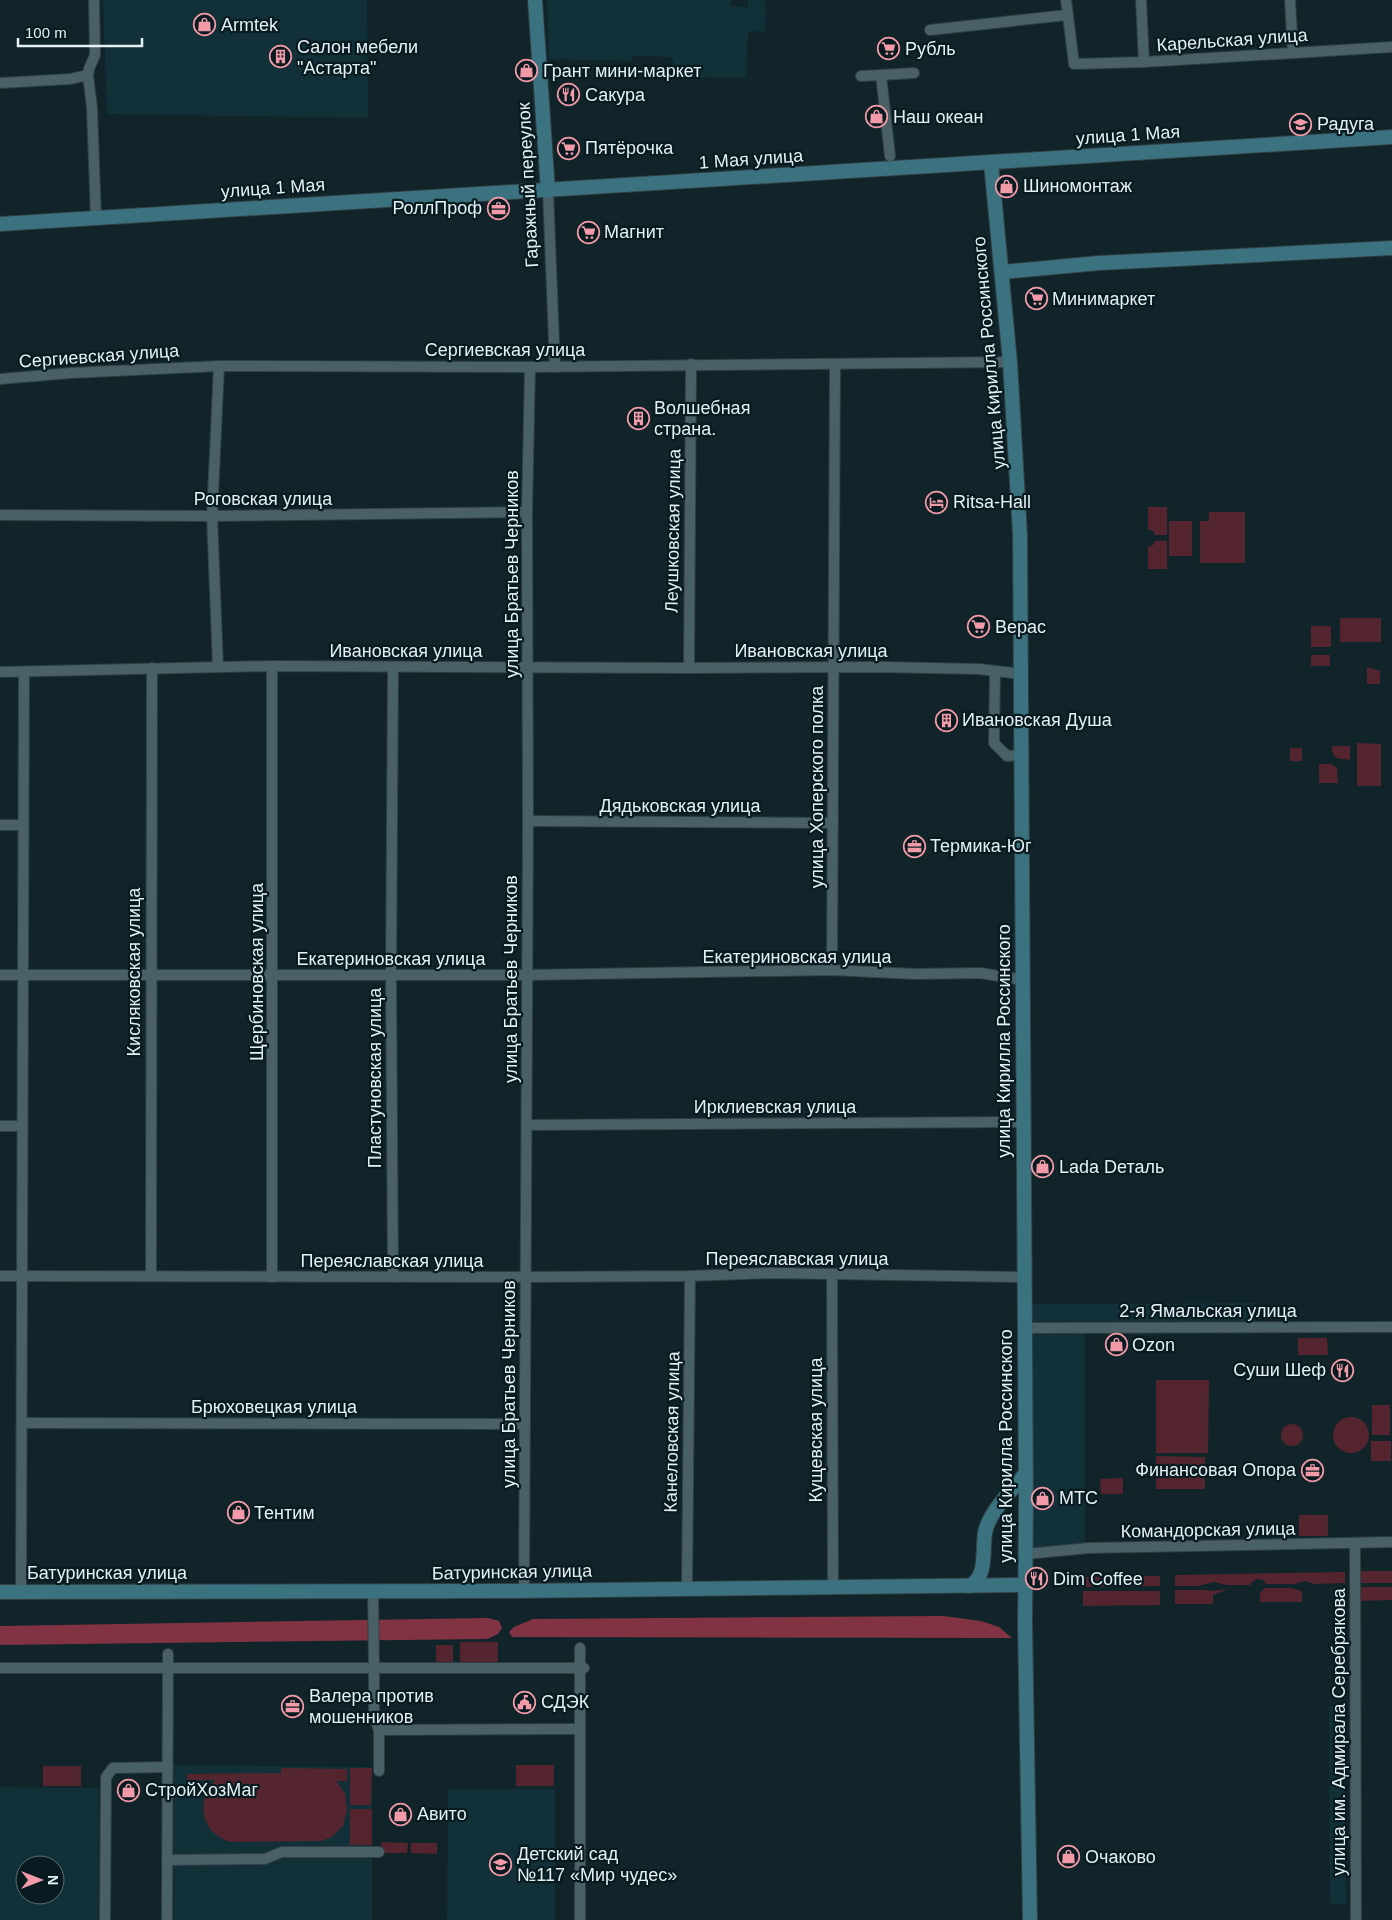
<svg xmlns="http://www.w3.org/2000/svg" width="1392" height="1920" font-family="Arial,sans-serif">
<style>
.built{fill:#123038;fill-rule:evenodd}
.green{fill:#54252e}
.forest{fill:#813343}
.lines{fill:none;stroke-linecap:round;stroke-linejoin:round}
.street-casing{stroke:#323f44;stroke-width:12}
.secondary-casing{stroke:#323f44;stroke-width:16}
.street{stroke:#4a6067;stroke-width:10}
.secondary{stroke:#3b7280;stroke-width:14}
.labels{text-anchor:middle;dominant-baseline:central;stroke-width:4.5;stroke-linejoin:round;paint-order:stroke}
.poi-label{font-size:18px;fill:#e4f0f4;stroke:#071b20;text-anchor:start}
.street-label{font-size:18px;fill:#e4f0f4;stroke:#071b20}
</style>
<rect width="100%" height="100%" fill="#10242a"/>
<!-- built -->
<g class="built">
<path d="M103 0H367L368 118 107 114Z"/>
<path d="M547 0H731V6L748 7V0H763L766 3 765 32 748 31 746 78 679 77 671 57 632 56V61L549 59Z"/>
<path d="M1255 1303V1321L1085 1323V1543L1036 1551 1031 1547V1309L1034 1304Z"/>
<path d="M1329 1706H1342L1346 1905 1330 1903Z"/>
<path d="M174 1765 372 1767V1920H173Z"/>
<path d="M0 1787 99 1788V1920H0ZM25 1865H55V1895H25Z"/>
<path d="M448 1789H555V1920H447Z"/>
</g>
<!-- green -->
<g class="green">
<path d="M1148 507H1167V535H1155L1153 531 1148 529Z"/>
<path d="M1209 512H1245V563H1200V521H1209Z"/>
<rect x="1169" y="521" width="23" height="35"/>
<path d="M1155 541H1167V569H1148V547L1153 545Z"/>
<rect x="1340" y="618" width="41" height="24"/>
<rect x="1311" y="626" width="20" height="21"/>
<rect x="1311" y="655" width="19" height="11"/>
<path d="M1367 667 1380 671V684H1367Z"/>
<path d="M1357 743 1381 744V786H1357Z"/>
<path d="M1332 746H1350V760L1336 758 1332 752Z"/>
<rect x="1290" y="748" width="12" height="13"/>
<path d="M1319 764H1331L1337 768 1338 783H1319Z"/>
<path d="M1298 1338H1327L1328 1355H1298Z"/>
<path d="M1156 1380H1209L1208 1453H1156Z"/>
<rect x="1372" y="1405" width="18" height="30"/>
<circle cx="1351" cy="1435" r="18"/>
<circle cx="1292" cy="1435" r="11"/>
<rect x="1371" y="1441" width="20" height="20"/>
<path d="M1156 1456 1205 1457V1489H1156Z"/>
<path d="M1123 1478V1494H1101L1100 1479Z"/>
<rect x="1299" y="1515" width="29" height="21"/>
<rect x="1361" y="1571" width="31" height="12"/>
<path d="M1345 1572V1583L1315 1584 1304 1581 1295 1584H1266L1263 1580 1258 1579 1253 1581 1250 1585H1226L1214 1582 1198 1586H1175V1575Z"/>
<path d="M1160 1576V1586L1083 1587 1082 1577Z"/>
<path d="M1360 1587H1392V1600L1360 1601Z"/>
<path d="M1265 1588H1291L1302 1591V1602H1260V1593Z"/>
<path d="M1228 1589 1213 1595V1604H1175V1590H1205L1211 1591Z"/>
<path d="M1083 1591H1160V1605L1083 1606Z"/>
<path d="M460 1642H498V1662L460 1663Z"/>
<rect x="436" y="1645" width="17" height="17"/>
<rect x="516" y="1765" width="38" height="21"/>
<rect x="43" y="1766" width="38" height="20"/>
<path d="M281 1768 347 1769V1781H336L345 1793 347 1810 343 1826 332 1837 321 1841 232 1842C201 1835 195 1801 215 1780H187V1774L281 1773Z"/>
<path d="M350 1768H372L371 1805H350Z"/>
<rect x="350" y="1809" width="22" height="36"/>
<path d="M381 1842 408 1843 407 1853H381Z"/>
<path d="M411 1843H437V1854L411 1853Z"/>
</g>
<!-- forest -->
<g class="forest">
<path d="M943 1616 981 1621 999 1627 1012 1638 512 1637 509 1632 514 1627 533 1619Z"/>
<path d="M488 1618 499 1621 502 1628 498 1634 487 1639 0 1645V1626Z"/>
</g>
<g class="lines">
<defs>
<g id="street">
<path d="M94 0 95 55 89 69 88 75 92 108 96 219"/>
<path d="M1066 0 1074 64 1144 62 1392 47"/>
<path d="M1141 0 1144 62"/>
<path d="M1290 0 1293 52"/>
<path d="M930 30 1067 15"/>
<path d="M881 75 914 73"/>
<path d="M861 76 881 75 890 156"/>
<path d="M0 83 70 79 88 75"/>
<path d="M548 191 555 367"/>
<path d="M0 379 71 373 219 366 530 367 1010 362"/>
<path d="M0 515 212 516 527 512"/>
<path d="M272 666V1277"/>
<path d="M218 667 212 516 219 366"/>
<path d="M393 668 391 976 393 1277"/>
<path d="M689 668 691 364"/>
<path d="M995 671 994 743 1007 756 1022 755"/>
<path d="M0 672 272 666 689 668 881 667 979 669 1021 674"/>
<path d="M528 821 833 823"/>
<path d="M0 825H23"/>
<path d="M832 970 835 364"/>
<path d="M0 975H527L832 970 915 974 980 973 1023 980"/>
<path d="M527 1125 1023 1122"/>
<path d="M0 1126H22"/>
<path d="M832 1274 833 1587"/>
<path d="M151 1275 152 668"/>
<path d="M0 1276 525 1277 690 1276 771 1273 1024 1277"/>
<path d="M1024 1328 1392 1327"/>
<path d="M23 1423 525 1424"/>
<path d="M1355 1544 1356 1920"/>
<path d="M1026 1554 1089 1548 1392 1542"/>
<path d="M687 1588 690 1276"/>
<path d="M524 1591 528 821 527 512 530 367"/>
<path d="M21 1592 24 672"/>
<path d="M580 1648V1920"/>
<path d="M0 1668H374L373 1592"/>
<path d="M379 1730 580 1729"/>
<path d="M379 1771V1730L374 1717V1668H584"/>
<path d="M167 1860 265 1859 282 1852H379"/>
<path d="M105 1920 106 1777 113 1768 168 1767"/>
<path d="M167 1920 168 1654"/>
</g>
<g id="secondary">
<path d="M535 0 548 191"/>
<path d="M991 163 1010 362 1020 535 1026 1499 1025 1624 1030 1920"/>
<path d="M0 224 1392 137"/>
<path d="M1002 272 1099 263 1392 248"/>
<path d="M969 1586C988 1578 982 1550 985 1533 988 1513 1013 1489 1026 1473"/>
<path d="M0 1592 514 1591 1025 1585"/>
</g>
</defs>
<!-- street casing -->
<use href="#street" class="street-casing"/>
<!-- secondary casing -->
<use href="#secondary" class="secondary-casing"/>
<!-- street -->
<use href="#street" class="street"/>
<!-- secondary -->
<use href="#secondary" class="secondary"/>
</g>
<!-- icons -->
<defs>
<symbol id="shop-ring" viewBox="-11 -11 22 22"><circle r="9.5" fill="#071b20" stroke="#f39aa8" stroke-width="1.5"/><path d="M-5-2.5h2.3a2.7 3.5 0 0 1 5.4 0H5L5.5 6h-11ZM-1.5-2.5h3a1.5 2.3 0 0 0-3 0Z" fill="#f39aa8"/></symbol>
<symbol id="supermarket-ring" viewBox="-11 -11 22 22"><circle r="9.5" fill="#071b20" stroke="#f39aa8" stroke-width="1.5"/><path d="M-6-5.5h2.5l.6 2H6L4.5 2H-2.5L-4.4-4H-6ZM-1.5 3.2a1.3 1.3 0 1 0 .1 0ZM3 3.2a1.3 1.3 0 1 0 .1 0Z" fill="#f39aa8"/></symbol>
<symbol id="building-ring" viewBox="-11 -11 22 22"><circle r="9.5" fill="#071b20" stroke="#f39aa8" stroke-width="1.5"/><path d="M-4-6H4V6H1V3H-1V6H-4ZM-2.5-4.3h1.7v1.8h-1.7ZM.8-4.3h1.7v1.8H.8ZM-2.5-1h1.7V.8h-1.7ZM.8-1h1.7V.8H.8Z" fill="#f39aa8"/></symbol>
<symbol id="restaurant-ring" viewBox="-11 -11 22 22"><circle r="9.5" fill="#071b20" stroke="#f39aa8" stroke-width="1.5"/><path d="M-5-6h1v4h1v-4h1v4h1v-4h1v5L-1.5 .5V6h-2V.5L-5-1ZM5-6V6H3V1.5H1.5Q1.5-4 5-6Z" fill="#f39aa8"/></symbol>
<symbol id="school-ring" viewBox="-11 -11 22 22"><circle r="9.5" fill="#071b20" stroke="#f39aa8" stroke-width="1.5"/><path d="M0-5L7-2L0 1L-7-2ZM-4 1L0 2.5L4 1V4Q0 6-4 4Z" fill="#f39aa8"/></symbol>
<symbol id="office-ring" viewBox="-11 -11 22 22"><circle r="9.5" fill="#071b20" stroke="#f39aa8" stroke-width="1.5"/><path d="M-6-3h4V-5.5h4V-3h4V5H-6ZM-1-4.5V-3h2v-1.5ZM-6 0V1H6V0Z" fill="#f39aa8"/></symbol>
<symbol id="hotel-ring" viewBox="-11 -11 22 22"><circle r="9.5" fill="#071b20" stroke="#f39aa8" stroke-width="1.5"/><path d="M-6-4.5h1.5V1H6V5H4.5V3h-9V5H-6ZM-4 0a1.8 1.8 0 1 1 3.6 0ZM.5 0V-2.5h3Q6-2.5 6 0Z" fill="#f39aa8"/></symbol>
<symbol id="civic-ring" viewBox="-11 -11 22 22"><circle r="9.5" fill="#071b20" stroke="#f39aa8" stroke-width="1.5"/><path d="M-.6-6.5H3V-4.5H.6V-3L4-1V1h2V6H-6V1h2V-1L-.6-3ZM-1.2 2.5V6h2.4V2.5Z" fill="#f39aa8"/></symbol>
</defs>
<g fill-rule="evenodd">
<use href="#shop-ring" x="192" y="12" width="25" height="25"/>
<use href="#supermarket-ring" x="876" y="36" width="25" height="25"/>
<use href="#building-ring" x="268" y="44" width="25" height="25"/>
<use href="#shop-ring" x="514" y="58" width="25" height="25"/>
<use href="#restaurant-ring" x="556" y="82" width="25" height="25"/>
<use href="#shop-ring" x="864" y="104" width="25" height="25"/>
<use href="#school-ring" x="1288" y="112" width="25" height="25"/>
<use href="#supermarket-ring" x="556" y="136" width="25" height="25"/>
<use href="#shop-ring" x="994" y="174" width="25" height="25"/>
<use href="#office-ring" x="486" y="196" width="25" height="25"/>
<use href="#supermarket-ring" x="576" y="220" width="25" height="25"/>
<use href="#supermarket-ring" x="1024" y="286" width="25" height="25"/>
<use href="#building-ring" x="626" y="406" width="25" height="25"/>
<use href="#hotel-ring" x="924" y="490" width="25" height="25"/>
<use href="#supermarket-ring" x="966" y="614" width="25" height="25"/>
<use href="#building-ring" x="934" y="708" width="25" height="25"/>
<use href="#office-ring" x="902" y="834" width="25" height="25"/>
<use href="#shop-ring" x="1030" y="1154" width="25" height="25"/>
<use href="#shop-ring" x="1104" y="1332" width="25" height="25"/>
<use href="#restaurant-ring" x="1330" y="1358" width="25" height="25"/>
<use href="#office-ring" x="1300" y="1458" width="25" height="25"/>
<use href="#shop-ring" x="1030" y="1486" width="25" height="25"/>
<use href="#shop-ring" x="226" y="1500" width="25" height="25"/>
<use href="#restaurant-ring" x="1024" y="1566" width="25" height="25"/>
<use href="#civic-ring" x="512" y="1690" width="25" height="25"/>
<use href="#office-ring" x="280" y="1694" width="25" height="25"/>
<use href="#shop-ring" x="116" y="1778" width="25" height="25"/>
<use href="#shop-ring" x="388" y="1802" width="25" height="25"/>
<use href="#shop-ring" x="1056" y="1844" width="25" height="25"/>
<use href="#school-ring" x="488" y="1852" width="25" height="25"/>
</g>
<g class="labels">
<!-- poi labels -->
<g class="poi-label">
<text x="221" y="25">Armtek</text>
<text x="297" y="47">Салон мебели<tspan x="297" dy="21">"Астарта"</tspan></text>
<text x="905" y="49">Рубль</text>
<text x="543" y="71">Грант мини-маркет</text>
<text x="585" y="95">Сакура</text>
<text x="893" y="117">Наш океан</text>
<text x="1317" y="124">Радуга</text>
<text x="585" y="148">Пятёрочка</text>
<text x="1023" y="186">Шиномонтаж</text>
<text x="482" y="208" text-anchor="end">РоллПроф</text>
<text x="604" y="232">Магнит</text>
<text x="1052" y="299">Минимаркет</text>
<text x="654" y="408">Волшебная<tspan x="654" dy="21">страна.</tspan></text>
<text x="953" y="502">Ritsa-Hall</text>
<text x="995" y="627">Верас</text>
<text x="962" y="720">Ивановская Душа</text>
<text x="930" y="846">Термика-Юг</text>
<text x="1059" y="1167">Lada Dеталь</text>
<text x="1132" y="1345">Ozon</text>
<text x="1326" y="1370" text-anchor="end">Суши Шеф</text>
<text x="1296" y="1470" text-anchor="end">Финансовая Опора</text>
<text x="1059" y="1498">МТС</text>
<text x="254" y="1513">Тентим</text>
<text x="1053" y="1579">Dim Coffee</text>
<text x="309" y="1696">Валера против<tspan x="309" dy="21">мошенников</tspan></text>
<text x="541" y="1702">СДЭК</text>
<text x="145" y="1790">СтройХозМаг</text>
<text x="417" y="1814">Авито</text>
<text x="517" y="1854">Детский сад<tspan x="517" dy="21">№117 «Мир чудес»</tspan></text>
<text x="1085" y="1857">Очаково</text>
</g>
<!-- street labels -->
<g class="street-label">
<text transform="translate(1232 40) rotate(-4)">Карельская улица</text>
<text transform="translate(1128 135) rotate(-4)">улица 1 Мая</text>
<text transform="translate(751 159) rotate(-4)">1 Мая улица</text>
<text transform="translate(528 185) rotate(-93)">Гаражный переулок</text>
<text transform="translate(273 188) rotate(-4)">улица 1 Мая</text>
<text x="505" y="350">Сергиевская улица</text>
<text transform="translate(989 353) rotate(-95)">улица Кирилла Россинского</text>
<text transform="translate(99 356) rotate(-4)">Сергиевская улица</text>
<text x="263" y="499">Роговская улица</text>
<text transform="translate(673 531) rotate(-89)">Леушковская улица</text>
<text transform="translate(512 574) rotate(-90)">улица Братьев Черников</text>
<text x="406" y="651">Ивановская улица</text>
<text x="811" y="651">Ивановская улица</text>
<text transform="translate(817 787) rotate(-90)">улица Хоперского полка</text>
<text x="680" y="806">Дядьковская улица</text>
<text x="797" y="957">Екатериновская улица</text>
<text x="391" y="959">Екатериновская улица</text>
<text transform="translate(134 972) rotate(-90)">Кисляковская улица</text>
<text transform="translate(257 972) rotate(-90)">Щербиновская улица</text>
<text transform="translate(511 979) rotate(-90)">улица Братьев Черников</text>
<text transform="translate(1004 1041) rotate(-90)">улица Кирилла Россинского</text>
<text transform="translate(375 1078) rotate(-90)">Пластуновская улица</text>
<text x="775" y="1107">Ирклиевская улица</text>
<text x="797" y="1259">Переяславская улица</text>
<text x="392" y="1261">Переяславская улица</text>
<text x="1208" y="1311">2-я Ямальская улица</text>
<text transform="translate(509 1384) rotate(-90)">улица Братьев Черников</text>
<text x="274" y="1407">Брюховецкая улица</text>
<text transform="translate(816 1430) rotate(-90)">Кущевская улица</text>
<text transform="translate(672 1432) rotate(-89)">Канеловская улица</text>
<text transform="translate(1006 1446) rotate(-90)">улица Кирилла Россинского</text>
<text transform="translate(1208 1530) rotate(-1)">Командорская улица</text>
<text transform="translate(512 1572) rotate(-1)">Батуринская улица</text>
<text x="107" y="1573">Батуринская улица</text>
<text transform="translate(1339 1732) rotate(-90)">улица им. Адмирала Серебрякова</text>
</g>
</g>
<!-- north arrow -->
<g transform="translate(40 1880) rotate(90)"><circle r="24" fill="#071b20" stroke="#5f7075"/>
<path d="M0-4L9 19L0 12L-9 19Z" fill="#f39aa8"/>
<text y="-8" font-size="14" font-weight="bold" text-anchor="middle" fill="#e4f0f4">N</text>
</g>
<!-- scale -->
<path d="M18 38v8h124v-8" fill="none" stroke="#e4f0f4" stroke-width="2.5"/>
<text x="25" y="38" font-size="15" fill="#e4f0f4" stroke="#071b20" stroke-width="4" paint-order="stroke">100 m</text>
</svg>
